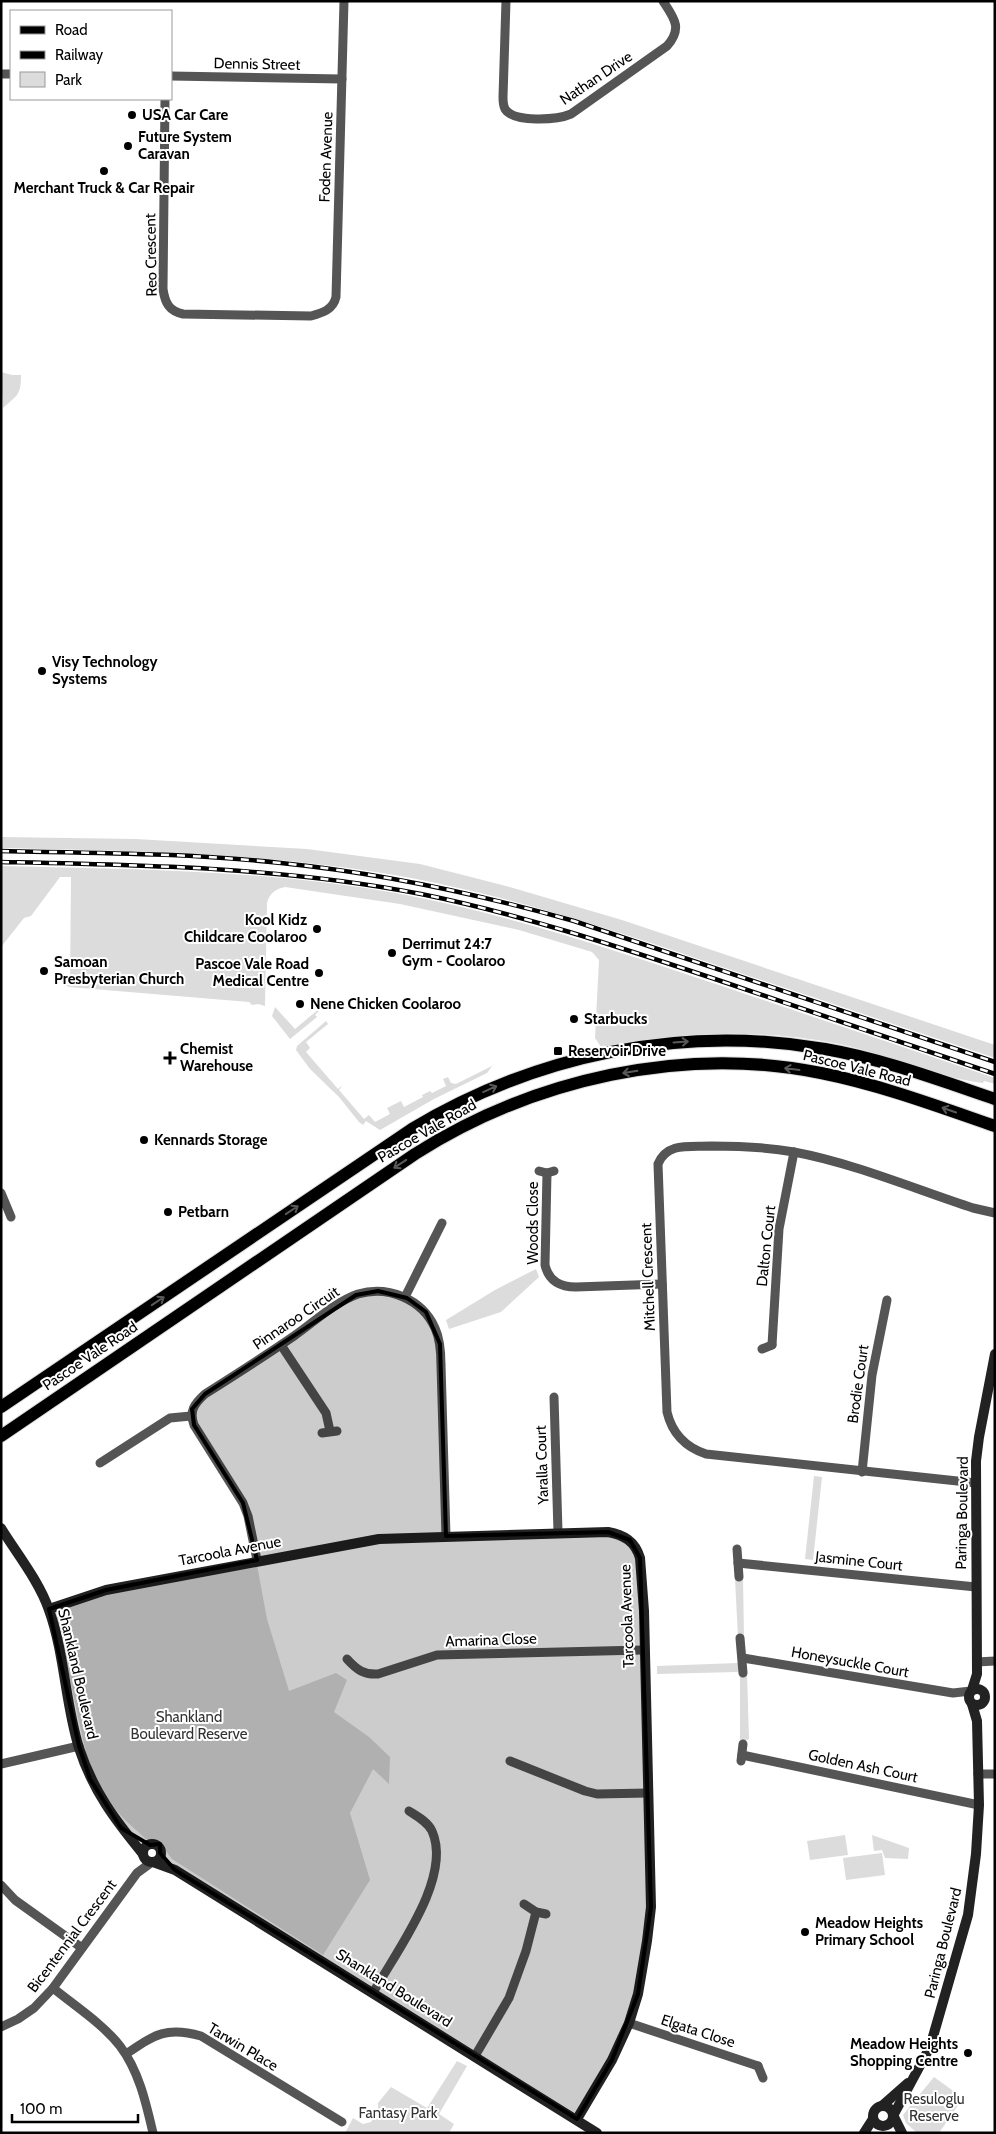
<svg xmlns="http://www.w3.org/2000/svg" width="996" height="2134" font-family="Cabin,sans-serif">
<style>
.green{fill:#dcdcdc}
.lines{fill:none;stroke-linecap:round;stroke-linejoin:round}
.primary-casing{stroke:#dbdbdb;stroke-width:14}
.street{stroke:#555;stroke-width:9}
.secondary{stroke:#222;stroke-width:10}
.primary{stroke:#000;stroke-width:12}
.rail-casing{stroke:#000;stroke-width:4.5}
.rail{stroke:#fff;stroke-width:2.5;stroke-dasharray:8;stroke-linecap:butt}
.oneway{stroke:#595959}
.marked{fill:#000;fill-opacity:0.2;stroke:#000;stroke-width:4;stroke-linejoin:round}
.poi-dot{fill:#000;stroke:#fff;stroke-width:2}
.labels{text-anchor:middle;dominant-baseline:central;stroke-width:4;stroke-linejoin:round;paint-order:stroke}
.street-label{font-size:15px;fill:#000;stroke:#fff}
.poi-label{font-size:15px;font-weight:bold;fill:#000;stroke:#fff;text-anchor:start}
.park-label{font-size:15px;fill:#333;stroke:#fff}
</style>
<rect width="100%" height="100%" fill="#fff"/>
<!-- green -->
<g class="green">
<path d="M1 372 12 375H21C21 396 17 395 3 408Z"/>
<path d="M1 837 136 839 307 849 420 864 506 886 622 920 995 1045V1058C899 1026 803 994 707 962 610 929 512 897 411 878 275 853 139 851 1 848Z"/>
<path d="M1 866C133 869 265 870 396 893 508 914 614 950 722 986 813 1017 904 1047 995 1078V1084L984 1081 983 1083C934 1077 888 1054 839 1044 761 1028 679 1032 601 1047L595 1038 599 960 592 952 519 930 400 904 285 887C275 889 269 894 267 903L265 1006 258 1004 252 1005 249 1002 69 987 65 985H70L71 877H60L31 916 24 918 1 947Z"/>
<path d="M275 1007 295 1029 319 1009 320 1010 315 1015 317 1017 290 1039 272 1016Z"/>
<path d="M326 1021 328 1024 306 1042 310 1048 306 1052 338 1089 343 1085 339 1090 364 1119 369 1115 375 1122 390 1114 387 1108 401 1101 404 1107 423 1097 422 1095 430 1091 432 1093 446 1086 443 1079 448 1077 451 1083 456 1084 492 1066 496 1061 487 1073 434 1099 380 1130 366 1121 363 1125 359 1122 339 1097 310 1069 296 1050 297 1046Z"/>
<path d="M536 1269 539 1277 501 1312 449 1329 446 1320 495 1290Z"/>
<path d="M814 1476 822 1477 813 1560 805 1559Z"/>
<path d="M257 1565 267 1619 289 1691 336 1673 347 1680 334 1712 369 1737 390 1757 389 1784 373 1769 350 1813 370 1880 323 1955 172 1859 160 1843 146 1839 125 1820 107 1800 95 1777 86 1753 57 1620 58 1614 62 1609 107 1594Z"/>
<path d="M743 1578 744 1637H738L735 1579Z"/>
<path d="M738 1663 742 1669 737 1672 657 1674V1666Z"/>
<path d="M740 1673H747L749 1739 740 1744Z"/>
<path d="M845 1835 848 1855 810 1860 807 1841Z"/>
<path d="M872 1835 909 1848 908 1859 885 1858 882 1850 874 1851Z"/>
<path d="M882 1853 885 1875 846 1880 843 1858Z"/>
<path d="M457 2061 467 2066 439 2114 454 2124 449 2133H345L353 2118 363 2124 371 2122 378 2110V2103L391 2087 427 2108Z"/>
<path d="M934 2077 963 2098 939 2133H917L906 2123 903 2115Z"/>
</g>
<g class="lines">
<defs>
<g id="primary">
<path d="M1 1407 412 1129C535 1055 682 1024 825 1049 883 1059 939 1080 995 1099"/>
<path d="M1 1436 415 1154C533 1079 683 1045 821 1073 881 1085 937 1106 995 1126"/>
</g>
</defs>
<!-- primary casing -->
<use href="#primary" class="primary-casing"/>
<!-- street -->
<g class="street">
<path d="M506 1 503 97C503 101 503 105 505 109 514 123 557 120 571 114L667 46C683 28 674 18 663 1"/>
<path d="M1 74H11"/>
<path d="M171 76 342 79"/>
<path d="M165 99 163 289C165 303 169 311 183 314L311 316C322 313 333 310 336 297L344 1"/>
<path d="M539 1171 547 1173 554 1171"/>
<path d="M547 1173 545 1265C549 1282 561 1287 576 1287L662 1284"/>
<path d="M1 1193 11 1217"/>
<path d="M405 1297 442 1223"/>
<path d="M281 1345 326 1413 330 1431"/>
<path d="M772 1345 779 1229 794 1152"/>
<path d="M762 1349 772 1345"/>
<path d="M554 1397 558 1532"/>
<path d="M322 1433 337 1431"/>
<path d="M100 1463 170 1418 191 1416"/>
<path d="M862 1472 872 1375 887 1300"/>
<path d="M976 1483 706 1454C685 1447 672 1433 667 1412L658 1164C667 1142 690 1147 711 1146 739 1146 766 1147 794 1152 853 1163 915 1189 973 1208L995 1213"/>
<path d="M737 1549 739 1577"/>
<path d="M257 1560 248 1516 243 1503 194 1425C189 1411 194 1404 205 1394 235 1375 265 1356 294 1336 314 1322 335 1302 358 1294 388 1285 422 1299 435 1328 440 1339 441 1352 441 1365L446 1536"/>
<path d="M738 1563 976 1587"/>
<path d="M740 1638 743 1673"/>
<path d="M743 1658 953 1693 971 1691"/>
<path d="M347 1659C357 1670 364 1675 378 1674L437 1655 643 1650"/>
<path d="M977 1662 995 1661"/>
<path d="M742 1755 979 1805"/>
<path d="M510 1761 585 1791 597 1794 648 1793"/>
<path d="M741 1761 743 1744"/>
<path d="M1 1764 79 1746"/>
<path d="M978 1774H995"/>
<path d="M1 1885 15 1900 82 1948"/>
<path d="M524 1904 536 1912 546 1914"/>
<path d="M53 1988C75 2006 103 2024 120 2046 139 2071 146 2103 153 2133"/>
<path d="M373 1993C395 1953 453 1878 432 1831 428 1822 417 1816 409 1811"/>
<path d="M629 2023 758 2066"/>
<path d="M1 2027 18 2019 34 2008 53 1988 137 1873 152 1862"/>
<path d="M126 2054C154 2035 166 2026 201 2036L342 2122"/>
<path d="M475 2056 509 1998 526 1951 536 1912"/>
<path d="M758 2066 763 2078"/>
</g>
<!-- secondary -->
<g class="secondary">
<path d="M1 1528C17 1554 39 1581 49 1610 65 1655 65 1703 79 1748 93 1791 115 1820 143 1854"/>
<path d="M49 1609 106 1590 379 1539 608 1532C624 1535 635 1541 640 1558L644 1611 651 1907 647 1941 638 1994 629 2023 612 2060 577 2119"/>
<circle cx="977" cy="1697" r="8"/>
<path d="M972 1690 977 1674 976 1461 979 1437 995 1354"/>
<circle cx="152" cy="1853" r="9"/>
<path d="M153 1862 175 1870 597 2133"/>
<path d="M883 2105 908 2083"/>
<circle cx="883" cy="2116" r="10"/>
<path d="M894 2114 930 2047 968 1915 976 1854 979 1805 977 1721 972 1704"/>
<path d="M894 2117 902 2133"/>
<path d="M864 2133 873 2119"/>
</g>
<!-- primary -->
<use href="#primary" class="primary"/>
<defs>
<g id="rail">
<path d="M1 851C95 853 188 853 281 863 380 873 478 894 574 921L995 1062"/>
<path d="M1 862C142 865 282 867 421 894 520 914 616 946 712 978 806 1010 900 1042 995 1074"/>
</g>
</defs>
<!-- rail casing -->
<use href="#rail" class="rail-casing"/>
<!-- rail -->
<use href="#rail" class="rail"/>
</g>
<!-- one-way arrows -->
<defs><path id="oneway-shaft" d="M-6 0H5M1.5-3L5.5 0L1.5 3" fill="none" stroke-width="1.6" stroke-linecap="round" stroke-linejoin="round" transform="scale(1.25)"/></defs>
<g class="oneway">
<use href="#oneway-shaft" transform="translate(681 1042) rotate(-4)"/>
<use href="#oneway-shaft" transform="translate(792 1069) rotate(-173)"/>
<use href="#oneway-shaft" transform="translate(630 1072) rotate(171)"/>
<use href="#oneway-shaft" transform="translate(490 1089) rotate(-24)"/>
<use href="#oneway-shaft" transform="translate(949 1110) rotate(-161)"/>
<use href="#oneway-shaft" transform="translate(400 1164) rotate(147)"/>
<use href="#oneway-shaft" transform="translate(292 1210) rotate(-34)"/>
<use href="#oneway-shaft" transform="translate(158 1301) rotate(-34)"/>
</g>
<!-- marked area -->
<path class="marked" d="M378 1291 407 1298 426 1312 440 1344 446 1536 608 1532 630 1540 640 1558 651 1907 638 1994 612 2060 577 2119 175 1870 160 1853V1844L150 1845 121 1828 90 1779 79 1746 49 1609 106 1590 257 1560 243 1503 194 1425 192 1409 205 1394 356 1295Z"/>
<!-- markers -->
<g class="poi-dot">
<circle cx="132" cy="115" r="5"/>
<circle cx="128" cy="146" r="5"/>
<circle cx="104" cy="171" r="5"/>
<circle cx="42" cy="671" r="5"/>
<circle cx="317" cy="929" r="5"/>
<circle cx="392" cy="953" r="5"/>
<circle cx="44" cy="971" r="5"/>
<circle cx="319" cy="973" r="5"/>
<circle cx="300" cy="1004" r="5"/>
<circle cx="574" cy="1019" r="5"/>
<rect x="553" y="1046" width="10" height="10" rx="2.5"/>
<path d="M167.5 1050.5h5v5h5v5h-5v5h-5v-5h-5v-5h5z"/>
<circle cx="144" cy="1140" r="5"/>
<circle cx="168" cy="1212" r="5"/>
<circle cx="805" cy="1932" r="5"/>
<circle cx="968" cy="2053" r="5"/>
</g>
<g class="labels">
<!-- street labels -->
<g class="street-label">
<text transform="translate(257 64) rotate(1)">Dennis Street</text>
<text transform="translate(596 78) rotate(-34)">Nathan Drive</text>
<text transform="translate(326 157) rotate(-88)">Foden Avenue</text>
<text transform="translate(151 255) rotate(-91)">Reo Crescent</text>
<text transform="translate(857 1068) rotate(14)">Pascoe Vale Road</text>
<text transform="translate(427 1131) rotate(-30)">Pascoe Vale Road</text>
<text transform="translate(533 1223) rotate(-90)">Woods Close</text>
<text transform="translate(766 1246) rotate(-84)">Dalton Court</text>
<text transform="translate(648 1277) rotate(-92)">Mitchell Crescent</text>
<text transform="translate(296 1318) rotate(-34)">Pinnaroo Circuit</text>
<text transform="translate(90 1356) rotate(-34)">Pascoe Vale Road</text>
<text transform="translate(858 1384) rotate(-82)">Brodie Court</text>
<text transform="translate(542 1465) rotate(-92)">Yaralla Court</text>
<text transform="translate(962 1513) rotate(-89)">Paringa Boulevard</text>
<text transform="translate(230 1551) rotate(-11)">Tarcoola Avenue</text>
<text transform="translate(859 1561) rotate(6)">Jasmine Court</text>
<text transform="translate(627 1616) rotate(-92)">Tarcoola Avenue</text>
<text transform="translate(491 1640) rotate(-2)">Amarina Close</text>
<text transform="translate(850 1662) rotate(10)">Honeysuckle Court</text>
<text transform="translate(78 1674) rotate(77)">Shankland Boulevard</text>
<text transform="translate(863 1766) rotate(12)">Golden Ash Court</text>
<text transform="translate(72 1936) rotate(-53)">Bicentennial Crescent</text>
<text transform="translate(943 1943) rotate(-76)">Paringa Boulevard</text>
<text transform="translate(394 1988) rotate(32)">Shankland Boulevard</text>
<text transform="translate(698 2031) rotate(18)">Elgata Close</text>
<text transform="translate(243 2047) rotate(31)">Tarwin Place</text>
</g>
<!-- poi labels -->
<g class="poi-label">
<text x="142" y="115">USA Car Care</text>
<text x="138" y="137">Future System<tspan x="138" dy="17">Caravan</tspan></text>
<text x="104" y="188" text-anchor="middle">Merchant Truck &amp; Car Repair</text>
<text x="52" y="662">Visy Technology<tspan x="52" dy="17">Systems</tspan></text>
<text x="307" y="920" text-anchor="end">Kool Kidz<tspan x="307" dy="17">Childcare Coolaroo</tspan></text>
<text x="402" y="944">Derrimut 24:7<tspan x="402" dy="17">Gym - Coolaroo</tspan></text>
<text x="54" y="962">Samoan<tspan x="54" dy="17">Presbyterian Church</tspan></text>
<text x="309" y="964" text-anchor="end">Pascoe Vale Road<tspan x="309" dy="17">Medical Centre</tspan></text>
<text x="310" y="1004">Nene Chicken Coolaroo</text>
<text x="584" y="1019">Starbucks</text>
<text x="180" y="1049">Chemist<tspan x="180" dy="17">Warehouse</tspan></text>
<text x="568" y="1051">Reservoir Drive</text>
<text x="154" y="1140">Kennards Storage</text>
<text x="178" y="1212">Petbarn</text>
<text x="815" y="1923">Meadow Heights<tspan x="815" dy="17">Primary School</tspan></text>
<text x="958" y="2044" text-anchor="end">Meadow Heights<tspan x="958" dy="17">Shopping Centre</tspan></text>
</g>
<!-- park labels -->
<g class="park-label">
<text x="189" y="1717">Shankland<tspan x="189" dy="17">Boulevard Reserve</tspan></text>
<text x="934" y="2099">Resuloglu<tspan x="934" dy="17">Reserve</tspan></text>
<text x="398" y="2113">Fantasy Park</text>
</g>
</g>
<!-- border -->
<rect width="996" height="2134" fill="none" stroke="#000000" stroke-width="5"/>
<!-- legend -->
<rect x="10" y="10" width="162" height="90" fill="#ffffff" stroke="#999999"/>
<rect x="20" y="26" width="25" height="8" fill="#000000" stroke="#999999"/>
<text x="55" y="35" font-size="15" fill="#000000">Road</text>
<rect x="20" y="51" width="25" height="8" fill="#000000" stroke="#999999"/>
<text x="55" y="60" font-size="15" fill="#000000">Railway</text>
<rect x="20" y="72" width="25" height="15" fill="#dcdcdc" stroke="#999999"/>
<text x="55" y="85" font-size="15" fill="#000000">Park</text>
<!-- scale -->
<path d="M12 2114v8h126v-8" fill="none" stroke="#000000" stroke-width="2.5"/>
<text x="20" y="2114" font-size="15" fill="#000000" stroke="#ffffff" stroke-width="4" paint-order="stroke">100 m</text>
</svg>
